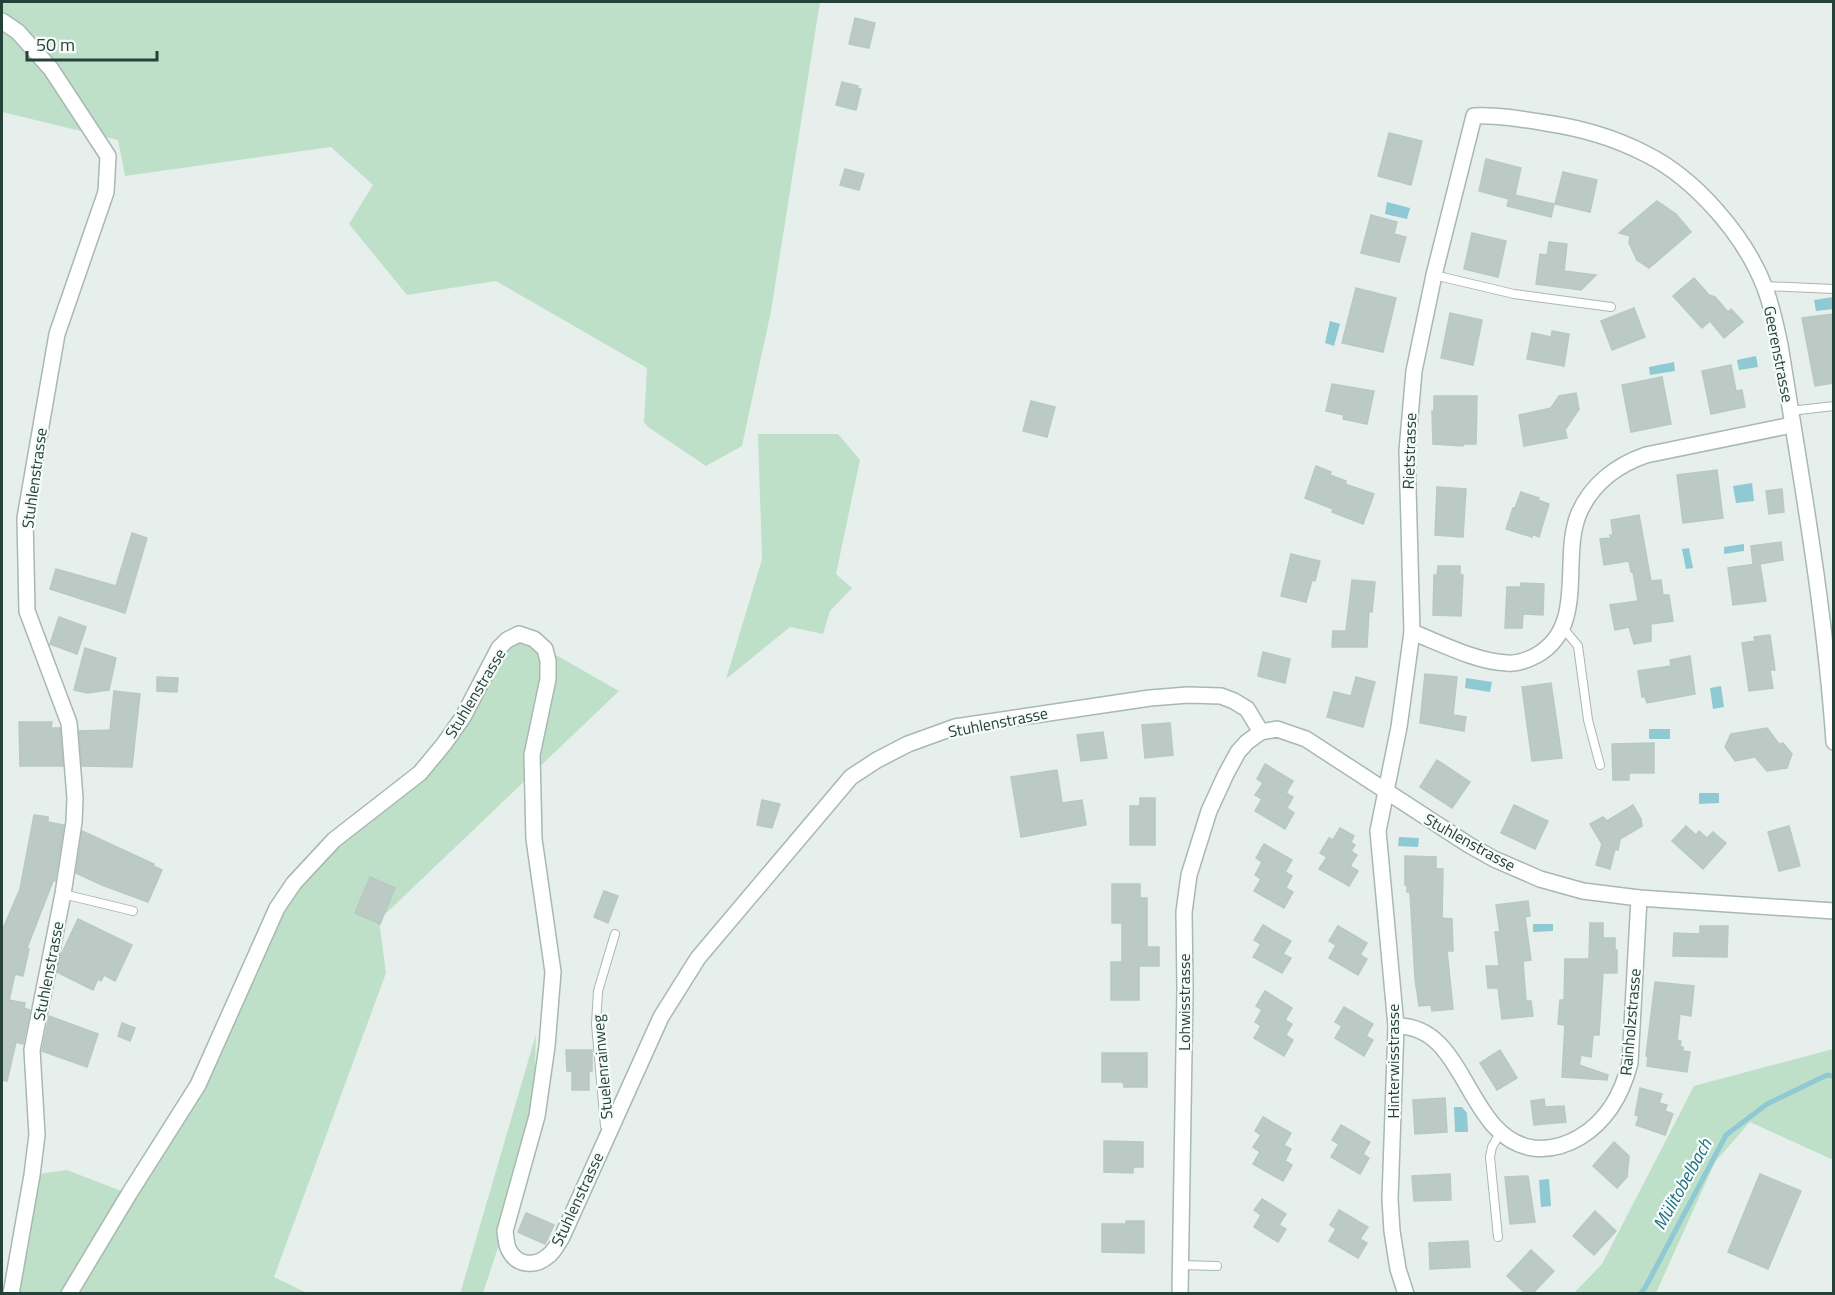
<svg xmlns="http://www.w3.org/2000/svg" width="1835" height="1295" font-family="'Titillium Web',sans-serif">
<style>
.green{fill:#bfe0c8}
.water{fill:#8ec9d4}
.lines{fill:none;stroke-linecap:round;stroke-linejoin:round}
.stream{stroke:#8ec9d4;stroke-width:5}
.building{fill:#bbcac4;stroke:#b8c9c2;stroke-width:1.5}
.lane-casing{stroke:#a8b8b2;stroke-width:10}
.street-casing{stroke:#a8b8b2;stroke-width:18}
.lane{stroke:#fff;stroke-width:8}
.street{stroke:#fff;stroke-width:15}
.labels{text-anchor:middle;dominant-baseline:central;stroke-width:4.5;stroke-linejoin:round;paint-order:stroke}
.street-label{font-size:16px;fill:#24423a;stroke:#f7fbf9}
.water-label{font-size:18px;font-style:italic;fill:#1c6f80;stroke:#f7fbf9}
</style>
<rect width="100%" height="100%" fill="#e6efeb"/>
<!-- green -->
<g class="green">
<path d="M2 2H820L771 311 742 446 706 466 648 427 644 422 647 368 496 281 407 295 349 224 373 185 331 147 125 176 118 140 2 112Z"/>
<path d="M758 434H838L860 460 836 574 852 588 830 611 823 634 790 627 726 679 762 559Z"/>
<path d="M519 634 619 691 379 920 386 973 274 1277 307 1293 11 1294 32 1175 67 1170 129 1194 198 1085 294 883 420 773 486 675Z"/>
<path d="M536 1034 532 1155 522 1175 483 1293 460 1294Z"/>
<path d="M1833 1049V1160L1750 1122 1715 1162 1656 1293H1574L1602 1264 1694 1086Z"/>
</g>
<!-- water -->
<g class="water">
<path d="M1387 202 1410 208 1407 219 1385 214Z"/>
<path d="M1833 297V309L1816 311 1814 300Z"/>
<path d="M1330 321 1340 324 1334 346 1325 343Z"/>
<path d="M1756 356 1758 367 1739 370 1737 360Z"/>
<path d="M1674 362 1675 371 1650 375 1649 367Z"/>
<path d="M1752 483 1754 501 1736 503 1733 486Z"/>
<path d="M1744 544V551L1724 554V547Z"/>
<path d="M1689 548 1693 568 1686 569 1682 549Z"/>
<path d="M1466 678 1492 682 1490 692 1465 688Z"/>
<path d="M1721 686 1724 707 1713 709 1710 688Z"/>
<rect x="1649" y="729" width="21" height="10"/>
<path d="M1699 793H1719V803L1699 804Z"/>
<path d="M1399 837 1419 838 1418 847 1398 846Z"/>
<path d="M1533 924H1553V931L1533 932Z"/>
<path d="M1454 1107H1462L1467 1113 1468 1132H1455Z"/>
<path d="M1549 1179 1551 1206 1541 1207 1539 1180Z"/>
</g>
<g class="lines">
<!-- stream -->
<path class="stream" d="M1640 1294 1645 1288 1726 1135 1767 1104 1827 1075 1834 1076"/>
</g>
<!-- building -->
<g class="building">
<path d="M855 18 875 23 869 48 849 44Z"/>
<path d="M842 82 858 86 857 88 861 89 856 110 836 105Z"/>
<path d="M1389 133 1422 141 1411 185 1378 176Z"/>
<path d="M1486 159 1521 168 1515 195 1554 204 1551 217 1507 206 1509 199 1479 191Z"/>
<path d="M845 169 864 174 859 190 840 185Z"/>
<path d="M1563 172 1597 180 1590 212 1555 204Z"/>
<path d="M1657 201 1676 214 1691 232 1649 268 1637 260 1629 243 1630 236 1619 233Z"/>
<path d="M1371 215 1397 222 1394 234 1406 237 1399 262 1361 253Z"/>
<path d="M1472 233 1506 241 1498 277 1464 269Z"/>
<path d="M1549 242 1567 244 1564 271 1596 275 1581 290 1536 284 1540 254 1547 255Z"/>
<path d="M1694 278 1709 295 1715 297 1728 312 1731 309 1743 322 1724 338 1710 321 1702 328 1673 296Z"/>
<path d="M1356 288 1396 298 1383 352 1342 343Z"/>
<path d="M1634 308 1645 337 1612 350 1601 321Z"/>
<path d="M1450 313 1482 320 1473 365 1441 358Z"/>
<path d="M1833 314V383L1815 386 1802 318Z"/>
<path d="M1552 331 1569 334 1564 366 1527 359 1532 333 1551 337Z"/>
<path d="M1731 365 1736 391 1742 390 1745 407 1711 414 1702 371Z"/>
<path d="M1662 377 1671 424 1631 432 1622 385Z"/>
<path d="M1332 384 1374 391 1367 424 1343 419 1344 415 1326 411Z"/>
<path d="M1576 393 1579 409 1565 430 1567 438 1524 446 1519 415 1551 408 1559 396Z"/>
<path d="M1434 396H1477L1476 444H1463V446L1433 444 1432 411H1434Z"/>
<path d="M1031 401 1055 407 1047 437 1023 431Z"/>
<path d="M1316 466 1331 472 1330 475 1346 481 1345 484 1374 494 1363 524 1332 512 1333 509 1305 498Z"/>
<path d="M1717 470 1723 518 1683 523 1677 475Z"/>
<path d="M1437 487 1466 489 1463 537 1435 535Z"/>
<path d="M1782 489 1784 512 1769 514 1766 491Z"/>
<path d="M1521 492 1539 498 1538 500 1549 504 1539 537 1532 534V537L1506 529 1513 508H1515Z"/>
<path d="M1639 515 1651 581 1661 580 1663 595H1669L1673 621 1651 624V641L1634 644 1629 627 1615 630 1610 605 1638 601 1633 572H1631L1629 561 1604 565 1600 539 1611 538 1610 535H1613L1611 520Z"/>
<path d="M132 533 147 538 125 613 50 589 56 569 116 586Z"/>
<path d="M1781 542 1783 560 1760 564 1766 601 1733 605 1728 568 1756 564H1753L1751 546Z"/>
<path d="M1291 554 1320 561 1315 581 1312 580 1306 602 1281 596Z"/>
<path d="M1438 566H1460V575H1463L1461 616 1433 615 1434 575H1437Z"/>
<path d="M1352 580 1375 582 1372 612 1369 611 1367 647H1332L1333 631H1346Z"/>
<path d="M1521 583 1544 584 1543 615 1523 614 1522 628H1505L1507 587H1521Z"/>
<path d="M59 617 86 627 77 654 50 644Z"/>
<path d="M1770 635 1775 670H1770L1773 688 1749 691 1742 643 1755 641 1754 637Z"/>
<path d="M85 648 116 658 109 690 87 693 74 690Z"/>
<path d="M1263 652 1290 659 1285 683 1258 676Z"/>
<path d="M1690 656 1695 694 1647 703 1645 697H1642L1638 671 1671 666 1670 660Z"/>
<path d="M1425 674 1457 677 1453 715 1466 717 1464 731 1420 723Z"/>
<path d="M157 677 178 678 177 692 157 691Z"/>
<path d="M1356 677 1375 682 1363 727 1327 717 1334 692 1351 696Z"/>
<path d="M1551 683 1562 758 1532 761 1522 687Z"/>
<path d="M114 691 140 694 132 767 82 766 79 731 110 730Z"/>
<path d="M19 722H52L51 728H60L63 766H20Z"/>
<path d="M1170 723 1173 755 1145 758 1142 725Z"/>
<path d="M1767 728 1779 744 1783 743 1792 754 1787 768 1767 771 1755 757 1735 761 1725 747 1731 734Z"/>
<path d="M1103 732 1107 758 1081 761 1077 735Z"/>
<path d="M1654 743V773H1629V780H1613L1612 744Z"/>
<path d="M1437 760 1470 782 1452 808 1420 787Z"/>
<path d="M1265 764 1293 781 1286 793 1293 797 1287 808 1294 813 1285 829 1255 811 1262 799 1255 795 1263 783 1257 779Z"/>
<path d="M1057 770 1062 803 1082 800 1086 825 1021 837 1011 777Z"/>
<path d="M1140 798H1155V845H1130V806H1140Z"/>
<path d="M762 800 780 804 772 828 757 825Z"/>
<path d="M1514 805 1548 821 1535 849 1501 833Z"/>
<path d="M1633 805 1641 819 1642 826 1620 839 1618 850 1615 849 1610 869 1596 865 1602 844 1590 824 1603 817 1607 821Z"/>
<path d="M34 815 48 817V822L64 825 55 881H53L27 948 29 949 23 976 15 974 9 1000 25 1003 24 1008 30 1010 23 1044 16 1042 7 1081 2 1080V931L20 889Z"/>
<path d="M1686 826 1696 835 1699 831 1707 838 1713 832 1726 843 1703 869 1672 841Z"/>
<path d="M1789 826 1800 866 1779 871 1768 832Z"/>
<path d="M1340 828 1354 836 1351 842 1355 845 1351 851 1357 855 1350 866 1358 871 1349 886 1319 869 1327 857 1320 853 1329 838 1333 840Z"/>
<path d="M82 831 154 864 153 866 162 870 148 902 102 885 76 873Z"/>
<path d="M1264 844 1292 860 1285 872 1292 876 1286 888 1293 892 1284 908 1254 891 1261 879 1255 875 1262 862 1256 858Z"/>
<path d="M1405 856 1436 857V869H1443L1442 918 1452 919 1453 951H1447L1453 1009 1432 1011 1431 1005 1419 1006 1415 979 1410 892H1407V885H1405Z"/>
<path d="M370 877 395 888 380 924 355 913Z"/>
<path d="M1112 884H1140V898H1147V947H1159V966H1139V1000H1111V962H1122V923H1112Z"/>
<path d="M604 891 618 896 608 923 594 917Z"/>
<path d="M1528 901 1530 916 1525 917 1531 960 1523 961 1526 1001H1531L1533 1016 1502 1019 1498 988H1488L1486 966H1499L1495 932H1500L1496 905Z"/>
<path d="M78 919 132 945 115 981 104 975 101 981 98 979 93 990 57 972 60 957Z"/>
<path d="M1590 923H1603V938H1615V950H1617V973H1603L1599 1035H1593L1591 1057 1581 1055 1579 1065 1608 1075 1607 1080 1562 1077 1565 1025 1558 1024 1560 1000H1564L1565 959H1589Z"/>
<path d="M1263 925 1291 941 1283 954 1291 958 1282 973 1253 957 1261 944 1254 940Z"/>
<path d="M1338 926 1367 943 1360 955 1367 959 1358 975 1329 958 1336 945 1329 941Z"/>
<path d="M1700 926H1728L1727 957 1673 956 1674 933 1700 934Z"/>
<path d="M1655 982 1694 986 1691 1016 1680 1014 1677 1040 1681 1041 1680 1047H1683V1051L1690 1052 1687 1072 1647 1066 1648 1056H1646Z"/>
<path d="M1265 991 1292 1008 1285 1020 1292 1024 1286 1035 1293 1040 1284 1056 1254 1038 1261 1026 1255 1022 1262 1010 1256 1006Z"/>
<path d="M1344 1007 1373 1024 1366 1036 1373 1040 1364 1056 1335 1038 1342 1026 1335 1022Z"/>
<path d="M49 1016 98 1034 87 1067 42 1051Z"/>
<path d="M122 1023 135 1028 130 1041 118 1036Z"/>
<path d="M566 1050H592V1071H589V1090H572V1071H567Z"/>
<path d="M1500 1050 1517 1078 1497 1090 1480 1063Z"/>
<path d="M1102 1053H1147V1087H1124L1123 1082H1102Z"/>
<path d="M1640 1088 1662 1094 1659 1103 1667 1105 1665 1111 1673 1114 1665 1135 1636 1125 1639 1116 1635 1115Z"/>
<path d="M1445 1098 1447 1132 1415 1134 1413 1100Z"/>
<path d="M1544 1099 1545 1107 1564 1106 1566 1122 1534 1125 1531 1101Z"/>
<path d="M1263 1117 1291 1133 1284 1145 1291 1149 1285 1161 1292 1165 1283 1181 1253 1164 1260 1152 1253 1147 1261 1135 1255 1131Z"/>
<path d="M1341 1125 1370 1142 1363 1154 1369 1158 1360 1174 1331 1157 1339 1144 1332 1140Z"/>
<path d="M1104 1141 1143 1142V1167H1133V1173L1104 1172Z"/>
<path d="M1614 1142 1629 1156 1627 1177 1617 1188 1593 1166Z"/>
<path d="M1450 1174 1451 1200 1414 1201 1412 1176Z"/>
<path d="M1760 1174 1801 1191 1768 1269 1728 1252Z"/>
<path d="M1528 1176 1535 1222 1510 1224 1505 1177Z"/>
<path d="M1262 1199 1286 1214 1279 1225 1286 1229 1278 1242 1254 1227 1261 1215 1254 1210Z"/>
<path d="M1339 1210 1368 1227 1360 1239 1367 1243 1358 1258 1329 1241 1336 1229 1330 1225Z"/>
<path d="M1595 1211 1616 1231 1594 1255 1573 1236Z"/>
<path d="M526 1213 554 1225 545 1244 518 1232Z"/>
<path d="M1126 1221H1144V1253L1102 1252V1224H1126Z"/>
<path d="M1468 1241 1470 1267 1430 1269 1429 1243Z"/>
<path d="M1531 1250 1554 1271 1533 1293H1525L1507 1276Z"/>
</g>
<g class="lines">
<defs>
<g id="lane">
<path d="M1434 275 1514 294 1611 307"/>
<path d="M1764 286 1834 289"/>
<path d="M1790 411 1834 406"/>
<path d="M1563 628 1578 646 1588 720 1600 765"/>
<path d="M63 894 133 911"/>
<path d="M610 1130 605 1126 596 1024 598 991 615 934"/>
<path d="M1498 1237 1490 1157 1492 1147 1500 1133"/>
<path d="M1181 1265 1217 1266"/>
</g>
<g id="street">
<path d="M2 21 18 32 51 69 108 156 106 192 57 334 25 518 27 611 69 723 75 798 74 822 63 894 32 1050 37 1135 32 1175 11 1294"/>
<path d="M1412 632C1440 643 1477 662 1507 663 1518 664 1528 660 1537 655 1588 626 1560 558 1579 513 1592 484 1617 465 1646 455L1792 425"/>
<path d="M1396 1026C1467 1024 1465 1138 1533 1148 1550 1150 1565 1146 1580 1137 1608 1120 1622 1094 1630 1063L1639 898"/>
<path d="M69 1294 129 1194 198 1085 277 908 294 883 334 840 420 773 444 744 463 717 499 648 507 640 519 634 534 639 545 649 548 661V679L532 755 534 839 553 972 547 1046 537 1116 505 1231C506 1237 506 1245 509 1250 517 1266 535 1267 548 1256 554 1252 558 1243 562 1237L661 1017 698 958 851 777 877 760 908 744 955 727 1150 698 1188 695 1221 696 1234 701 1247 709 1261 732"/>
<path d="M1180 1294 1185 989 1184 912 1189 875 1209 811 1226 774 1238 752 1247 742 1261 732 1277 729 1306 739 1469 845 1494 859 1540 879 1583 891 1639 898 1834 911"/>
<path d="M1406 1294 1398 1269 1392 1231 1390 1199 1396 1026 1378 831 1399 727 1412 632 1407 451 1414 371 1434 275 1474 116C1499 115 1522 119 1546 123 1581 128 1615 138 1646 154 1696 179 1745 236 1765 288 1772 307 1776 326 1780 345 1801 477 1825 609 1834 742"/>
</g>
</defs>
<!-- lane casing -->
<use href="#lane" class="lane-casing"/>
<!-- street casing -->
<use href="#street" class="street-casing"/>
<!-- lane -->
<use href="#lane" class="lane"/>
<!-- street -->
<use href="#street" class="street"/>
</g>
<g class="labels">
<!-- street labels -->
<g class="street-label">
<text transform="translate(1779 354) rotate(79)">Geerenstrasse</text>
<text transform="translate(1409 451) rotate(-88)">Rietstrasse</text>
<text transform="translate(34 478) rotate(-82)">Stuhlenstrasse</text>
<text transform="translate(475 693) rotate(-59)">Stuhlenstrasse</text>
<text transform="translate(998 722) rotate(-11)">Stuhlenstrasse</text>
<text transform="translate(1470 842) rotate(29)">Stuhlenstrasse</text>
<text transform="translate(48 971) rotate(-79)">Stuhlenstrasse</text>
<text transform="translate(1184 1002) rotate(-90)">Lohwisstrasse</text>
<text transform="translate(1630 1022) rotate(-85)">Rainholzstrasse</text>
<text transform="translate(1393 1061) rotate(-90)">Hinterwisstrasse</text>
<text transform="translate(602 1067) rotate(-95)">Stuelenrainweg</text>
<text transform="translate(577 1199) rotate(-65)">Stuhlenstrasse</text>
</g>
<!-- water labels -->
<g class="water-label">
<text transform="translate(1682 1184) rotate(-61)">Mülitobelbach</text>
</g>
</g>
<!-- border -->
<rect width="1835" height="1295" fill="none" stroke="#24423a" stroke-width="6"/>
<!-- scale -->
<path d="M27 51v9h130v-9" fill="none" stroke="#24423a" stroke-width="3"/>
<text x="36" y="51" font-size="18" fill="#24423a" stroke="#f7fbf9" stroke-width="4.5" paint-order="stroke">50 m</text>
</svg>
